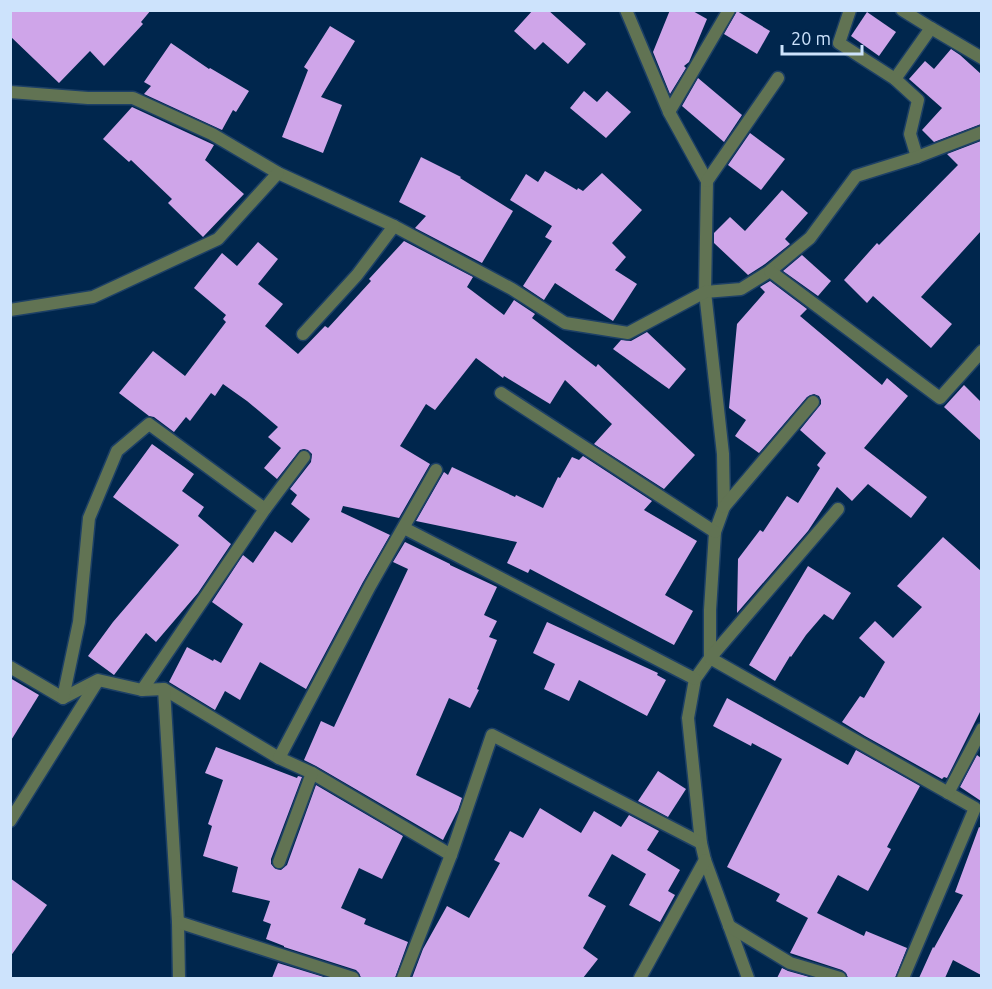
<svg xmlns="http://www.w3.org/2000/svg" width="992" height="989" font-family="Ubuntu,sans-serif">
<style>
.building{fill:#cfa5e9}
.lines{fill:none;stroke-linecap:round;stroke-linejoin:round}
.street-casing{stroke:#1d4066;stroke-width:15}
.street{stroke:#617353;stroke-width:12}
</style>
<rect width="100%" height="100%" fill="#00264d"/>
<!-- building -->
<g class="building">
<path d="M10 10H151L141 22 143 24 104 66 90 51 59 83 10 36Z"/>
<path d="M533 10H548L586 44 568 64 543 42 535 50 514 31Z"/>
<path d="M670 10H691L707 19 689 62 684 66 686 68 670 94 653 52Z"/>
<path d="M737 11 770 31 757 54 724 34Z"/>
<path d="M867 12 896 32 879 56 851 36Z"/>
<path d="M330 26 355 41 321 97 342 105 323 153 282 137 308 70 304 67Z"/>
<path d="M171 43 209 69 210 68 249 91 236 112 233 110 222 130 144 94 151 86 144 82Z"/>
<path d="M951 49 960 55 981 74V124L934 142 922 130 942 108 909 79 925 61 934 69Z"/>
<path d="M698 78 742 115 724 142 682 106Z"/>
<path d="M584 91 597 102 607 91 631 112 606 138 570 108Z"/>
<path d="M132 107 214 145 205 160 244 194 203 237 168 203 172 199 131 160 129 162 103 139Z"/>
<path d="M750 133 785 159 761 190 728 165Z"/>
<path d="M981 141V231L921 297 952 324 931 348 873 296 867 303 844 280 877 243 879 245 958 165 947 154Z"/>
<path d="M421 157 461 177 460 178 513 211 482 263 415 228 426 216 399 202Z"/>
<path d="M545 171 577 190 578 188 583 191 602 173 642 210 612 243 626 257 615 270 637 284 613 321 555 283 544 300 523 286 552 241 545 237 552 226 510 200 526 174 538 182Z"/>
<path d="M782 190 808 213 785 239 790 244 765 264 748 275 714 243V233L730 217 745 231Z"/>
<path d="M404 241 473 277 467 287 504 315 514 300 535 314 532 318 596 367 598 364 695 455 664 489 594 444 612 424 565 380 550 404 504 376 503 378 476 358 435 410 426 404 400 446 430 464 399 518 343 506 341 512 390 535 363 582 306 689 260 662 240 700 225 691 215 710 169 682 187 647 213 661 214 659 221 663 243 624 212 602 243 555 253 563 275 531 292 543 310 519 291 504 297 495 290 489 311 462 312 454 308 450 304 449 300 450 277 479 264 468 281 448 268 437 278 427 247 401 223 384 215 396 211 393 190 421 186 417 174 432 154 417 149 416 119 393 153 351 185 376 226 322 223 319 226 315 194 288 222 253 237 266 258 242 278 259 258 284 283 304 265 326 298 354 325 326 328 328 371 281 369 279Z"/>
<path d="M802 255 831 281 818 296 783 271Z"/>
<path d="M770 281 807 309 800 316 882 385 887 378 908 396 864 448 927 497 911 518 868 484 852 501 837 487 808 531 737 613 738 559 760 530 763 532 787 496 798 503 820 468 817 465 826 453 800 430 821 404V400L819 396 814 394 807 397 759 453 735 436 746 420 729 408 737 324 765 292 760 287Z"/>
<path d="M647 332 686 369 669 389 613 349 621 340 631 341Z"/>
<path d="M964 385 981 402V441L944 407Z"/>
<path d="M152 444 194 474 182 491 204 507 198 516 231 544 198 593 156 642 146 633 114 675 88 656 113 622 179 545 113 497Z"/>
<path d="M583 456 652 501 644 510 697 541 665 595 693 611 674 645 530 569 528 573 507 563 517 542 416 521 444 472 448 475 452 467 515 497 516 495 543 508 558 477 560 478 572 457 579 460Z"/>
<path d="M943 537 981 571V710L947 778 944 777 942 779 865 736 842 722 860 696 864 698 885 662 859 638 875 621 893 638 922 607 897 586Z"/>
<path d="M405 542 450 564V565L497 587 484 615 497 621 489 637 497 640 477 689 479 690 470 708 449 698 416 775 462 798 458 810 443 840 316 766 304 760 321 721 334 727 408 569 393 562Z"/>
<path d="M808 566 851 593 833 620 824 614 806 635 791 657 790 656 775 681 749 665Z"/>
<path d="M547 622 658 673 657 675 666 680 647 716 579 680 569 701 544 689 555 664 533 653Z"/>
<path d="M10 678 39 695 10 742Z"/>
<path d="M727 698 848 765 856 750 920 786 887 847 891 849 868 891 838 875 817 913 864 936 866 931 907 948 895 978H848L846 973 842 970 790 953 808 918 776 901 780 894 727 867 782 759 752 743 751 746 713 726Z"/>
<path d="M216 747 297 778 298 776 302 777 271 859V864L276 869 281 870 287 865 316 785 403 836 382 879 359 868 341 908 366 919 364 924 408 942 395 978H361L359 973 356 970 284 947V946L266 939 271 924 263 921 270 901 232 892 238 867 203 856 212 826 208 824 223 780 205 773Z"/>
<path d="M977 755 981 758V801L960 787Z"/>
<path d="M658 771 686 789 668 817 638 801Z"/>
<path d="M540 808 581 833 594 811 621 827 629 815 659 831 647 850 680 870 668 891 675 895 660 922 629 905 646 874 612 854 588 896 606 906 583 948 598 959 583 978H412L423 949 447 906 469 918 500 863 494 860 510 831 523 838Z"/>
<path d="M979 827 981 828V975L953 960 945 978H919L933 947 934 948 963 895 955 892Z"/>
<path d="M10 878 47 905 10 957Z"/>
<path d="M278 963 327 978H272Z"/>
<path d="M782 968 788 971 813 978H777Z"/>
</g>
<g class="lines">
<defs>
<g id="street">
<path d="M626 10 669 112 707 181 705 292 723 454 724 507 715 532 710 610V658L695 679 688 718 701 843 705 860 748 978"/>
<path d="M850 10 839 43 895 79 918 100 910 134 917 157"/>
<path d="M931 28 982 58"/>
<path d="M895 79 931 28 902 10"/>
<path d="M10 92 88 98H133L212 134 278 173 394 226 512 289 565 323 628 333 705 292 741 289 770 271 810 238 856 176 917 157 982 132"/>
<path d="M669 112 729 10"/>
<path d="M707 181 778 78"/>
<path d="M770 271 940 398 982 351"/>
<path d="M10 310 93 297 218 239 278 173"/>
<path d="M303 334 357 275 394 226"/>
<path d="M501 393 715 532"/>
<path d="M724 507 813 402"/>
<path d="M838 509 710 658 975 808 903 978"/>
<path d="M404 528 695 679"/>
<path d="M10 667 63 698 98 680 142 690 164 689 279 758 312 773 451 855"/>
<path d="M164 689 178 922 179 978"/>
<path d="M142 690 265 509"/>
<path d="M63 698 79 622 89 518 117 451 149 424 265 509 304 457"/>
<path d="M279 758 370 586 436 470"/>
<path d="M948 793 982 729"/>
<path d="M10 821 97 682"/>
<path d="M279 862 312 773"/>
<path d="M178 922 353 978"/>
<path d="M729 926 790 963 840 978"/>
<path d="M403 978 451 855 492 735 701 843"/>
<path d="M640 978 705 860"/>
</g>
</defs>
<!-- street casing -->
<use href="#street" class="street-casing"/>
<!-- street -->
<use href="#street" class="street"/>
</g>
<!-- border -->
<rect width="992" height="989" fill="none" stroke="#cde3fc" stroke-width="24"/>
<!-- scale -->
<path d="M782 45v9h80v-9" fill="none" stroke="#cde3fc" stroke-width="3"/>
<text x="791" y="45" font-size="18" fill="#cde3fc" stroke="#00264d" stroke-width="4.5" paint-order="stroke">20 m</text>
</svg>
